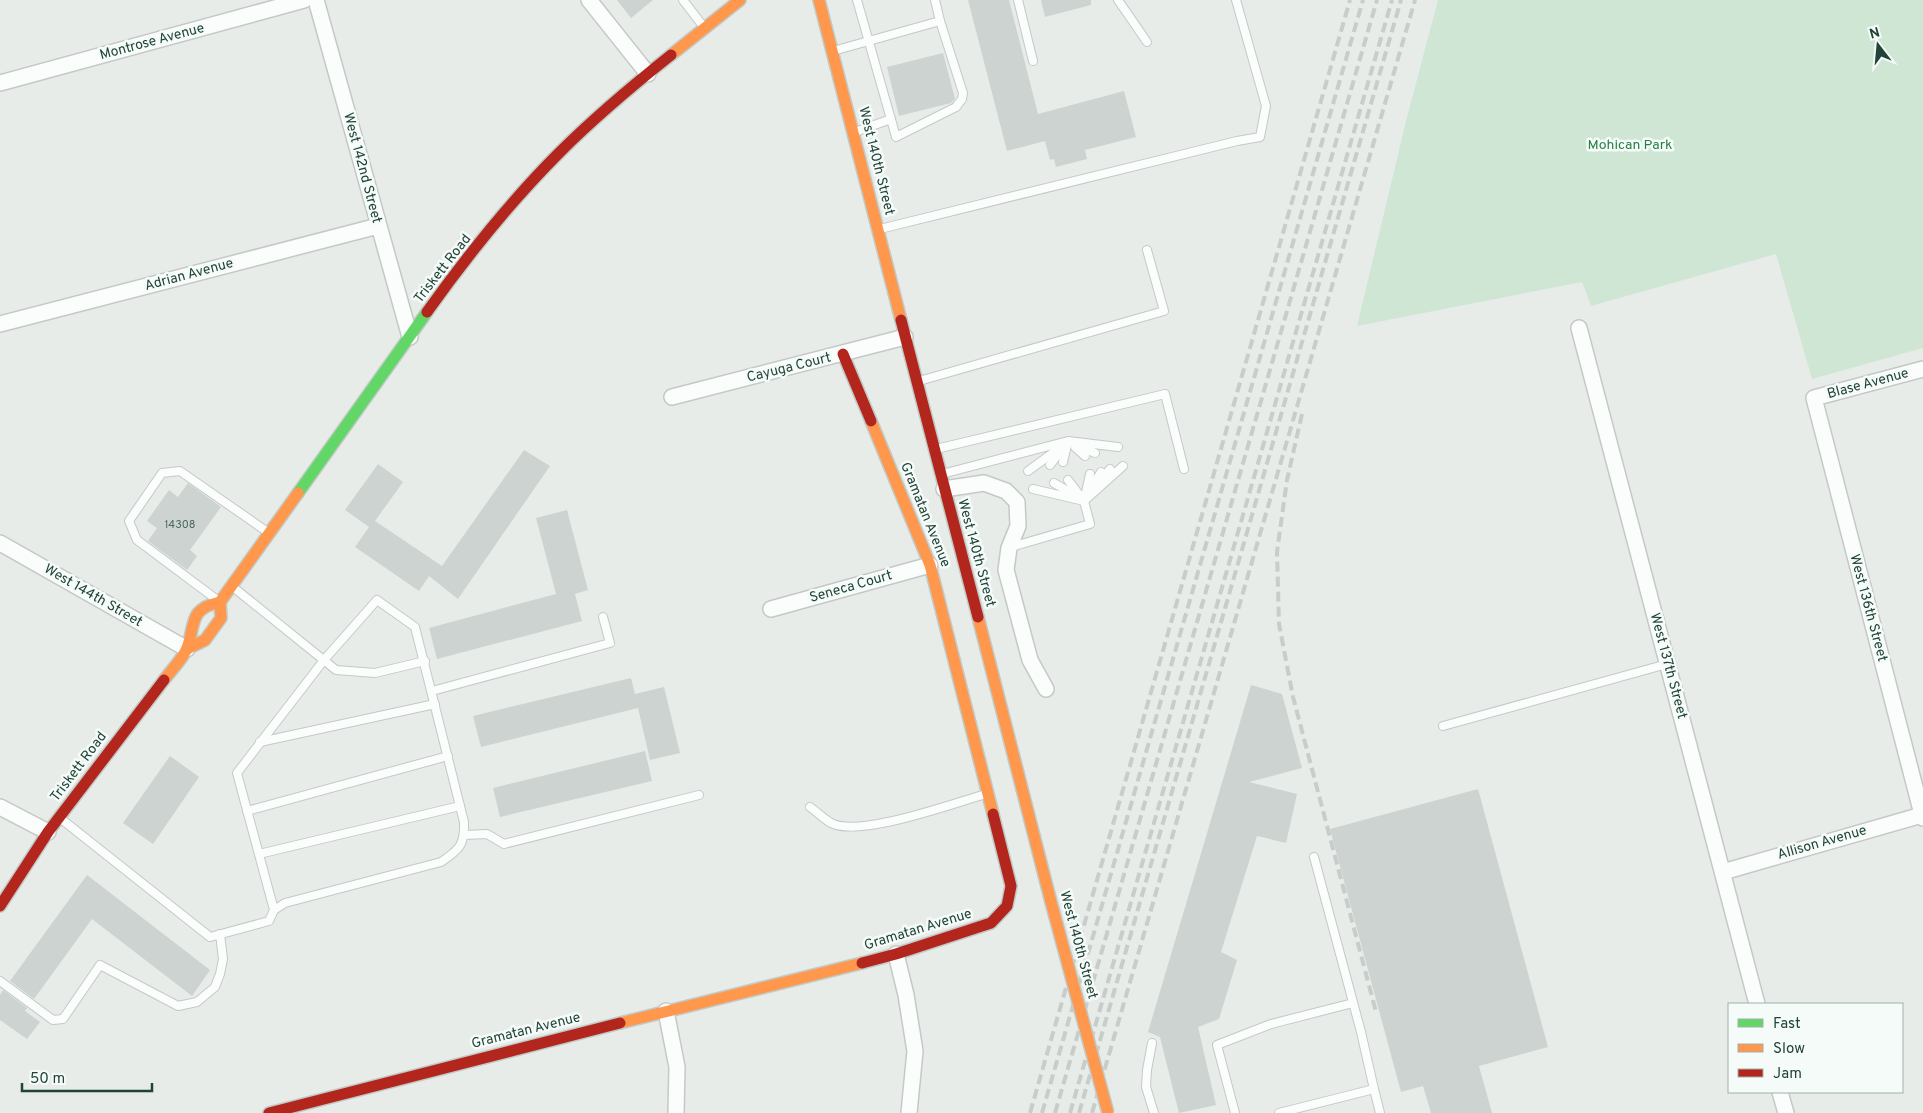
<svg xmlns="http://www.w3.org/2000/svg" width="1923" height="1113" font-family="Overpass,sans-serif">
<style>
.green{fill:#cfe6d4}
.building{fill:#cdd3d1}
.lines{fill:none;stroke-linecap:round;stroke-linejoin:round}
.lane-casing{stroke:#c4c9c6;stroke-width:10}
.street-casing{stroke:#c4c9c6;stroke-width:18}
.fast-casing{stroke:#c2cac6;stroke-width:14}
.slow-casing{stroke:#c2cac6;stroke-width:14}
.jam-casing{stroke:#c2cac6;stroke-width:14}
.lane{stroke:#fbfcfc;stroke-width:8}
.street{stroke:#fbfcfc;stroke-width:15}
.fast{stroke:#63d668;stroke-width:11}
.slow{stroke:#ff974d;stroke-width:11}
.jam{stroke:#b3261e;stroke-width:11}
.rail{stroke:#c8ccca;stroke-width:4;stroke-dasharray:10 5;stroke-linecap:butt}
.slow-bridge-casing{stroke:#c2cac6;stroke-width:14;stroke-linecap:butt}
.slow-bridge{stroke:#ff974d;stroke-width:11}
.labels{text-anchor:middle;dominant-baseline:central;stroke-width:5;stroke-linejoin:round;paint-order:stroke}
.number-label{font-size:11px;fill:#4d685f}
.street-label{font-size:14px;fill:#214338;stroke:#f5fbf8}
.park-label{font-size:14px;fill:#267f43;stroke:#f5fbf8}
</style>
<rect width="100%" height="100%" fill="#e7ece9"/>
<!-- green -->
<path class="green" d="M1438 0H1923V348L1812 379 1776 254 1591 306 1582 282 1357 326 1407 117Z"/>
<!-- building -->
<g class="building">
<path d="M617 0H653L631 18Z"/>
<path d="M968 0H1009L1038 114 1124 91 1136 137 1085 150 1087 159 1056 167 1054 159 1050 160 1045 141 1007 151Z"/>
<path d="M1041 0H1091V5L1045 17Z"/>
<path d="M943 53 955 99 951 103 899 116 887 67Z"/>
<path d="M524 450 550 466 458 599 429 576 419 591 355 547 369 527 345 510 378 464 403 482 375 521 442 566Z"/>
<path d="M188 483 221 507 190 550 197 556 187 570 148 541 157 528 147 521 169 490 178 497Z"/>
<path d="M567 510 588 590 575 594 582 621 437 659 429 628 556 594 536 518Z"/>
<path d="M631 678 635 694 664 687 680 753 650 760 638 708 481 747 473 716Z"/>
<path d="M1251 685 1282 694 1302 768 1249 782 1297 794 1286 843 1257 836 1221 952 1237 960 1219 1019 1198 1027 1216 1105 1179 1113 1160 1037 1148 1032Z"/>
<path d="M645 751 652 781 500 817 493 788Z"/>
<path d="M170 756 199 777 153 844 123 823Z"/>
<path d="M1478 789 1548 1047 1479 1066 1492 1113H1431L1423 1086 1401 1092 1330 829Z"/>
<path d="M87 875 210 970 192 996 92 919 34 999 10 981Z"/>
<path d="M3 990 27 1008 25 1011 40 1022 27 1039 0 1020V995Z"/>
</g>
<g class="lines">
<defs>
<g id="lane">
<path d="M683 0 703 26"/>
<path d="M857 0 896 137 956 107 962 99 963 93 940 21"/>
<path d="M1018 0 1033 61"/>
<path d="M1118 0 1147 42"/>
<path d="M833 51 940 21 935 0"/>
<path d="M855 132 891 119"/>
<path d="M880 229 1237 141 1260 137 1266 106 1236 0"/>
<path d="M919 381 1164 311 1147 250"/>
<path d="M1075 444 1095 453"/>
<path d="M1075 447 1085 456"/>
<path d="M936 449 1165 394 1184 469"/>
<path d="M1063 462 1067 445"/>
<path d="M1050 465 1062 449"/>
<path d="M1028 471 1065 444"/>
<path d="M942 474 1068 441 1118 447"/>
<path d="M1101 480 1110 469"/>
<path d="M1054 483 1078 497"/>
<path d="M1033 489 1084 501"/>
<path d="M1086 492 1090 474"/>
<path d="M1087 495 1101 472"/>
<path d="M1084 501 1123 466"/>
<path d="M1011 547 1090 524 1084 501 1068 480"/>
<path d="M233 587 336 670 375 673 425 661"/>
<path d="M216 599 137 540 129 521 162 473 180 471 269 533"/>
<path d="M432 691 610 643 603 617"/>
<path d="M1443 726 1667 664"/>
<path d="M260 742 435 704"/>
<path d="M810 807C817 812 824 819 831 823 859 838 954 803 986 794"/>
<path d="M247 811 448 756"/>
<path d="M60 818 210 937 269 921 274 910 285 903 441 862C459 850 465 845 464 822L415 627 377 600 324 660 237 773 274 910"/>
<path d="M465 835 487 834 504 844 699 795"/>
<path d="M259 854 460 806"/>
<path d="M1314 857 1361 1032 1374 1089"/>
<path d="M0 981 53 1020 63 1019 100 965 178 1006 197 1002 215 987 220 974 223 959 220 934"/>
<path d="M1152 1043 1147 1070 1146 1087 1154 1113"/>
<path d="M1235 1113 1217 1045 1271 1024 1353 1003"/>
<path d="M1279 1113 1374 1089 1380 1113"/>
</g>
<g id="street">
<path d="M316 0 410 337"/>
<path d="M589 0 648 74"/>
<path d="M0 83 304 0"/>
<path d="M0 324 378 226"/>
<path d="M1579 328 1757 1004"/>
<path d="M1923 369 1814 398 1923 818"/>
<path d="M672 397 905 337"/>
<path d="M944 489 984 483 1006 491 1017 502 1018 526 1009 548 1006 570 1030 660 1046 689"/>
<path d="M0 543 187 649"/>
<path d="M771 609 930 565"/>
<path d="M0 807 48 832"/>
<path d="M1723 872 1922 815"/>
<path d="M896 954 906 995 915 1051 909 1113"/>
<path d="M666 1011 677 1067 676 1113"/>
<path d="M1780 1092 1786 1113"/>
</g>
<path id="fast" d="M298 493 427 312"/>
<g id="slow">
<path d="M819 0 901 320"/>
<path d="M671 55 740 0"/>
<path d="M871 421 930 565 993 814"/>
<path d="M978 617 1051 902"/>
<path d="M187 649 205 640 221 618 220 602"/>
<path d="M164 680C171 670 183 659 187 648 196 624 188 609 220 602L298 493"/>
<path d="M620 1023 862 963"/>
</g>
<g id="jam">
<path d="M427 312C467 256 510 202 559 153 594 118 632 86 671 55"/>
<path d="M901 320 978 617"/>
<path d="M843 354 871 421"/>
<path d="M0 906 48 832 164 680"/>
<path d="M862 963 896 954 991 923 1007 906 1011 886 993 814"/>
<path d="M269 1113 620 1023"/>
</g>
</defs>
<!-- lane casing -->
<use href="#lane" class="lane-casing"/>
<!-- street casing -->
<use href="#street" class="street-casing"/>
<!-- fast casing -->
<use href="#fast" class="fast-casing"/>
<!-- slow casing -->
<use href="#slow" class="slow-casing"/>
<!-- jam casing -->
<use href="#jam" class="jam-casing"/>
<!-- lane -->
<use href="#lane" class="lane"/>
<!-- street -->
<use href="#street" class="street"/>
<!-- fast -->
<use href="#fast" class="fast"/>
<!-- slow -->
<use href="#slow" class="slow"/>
<!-- jam -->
<use href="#jam" class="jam"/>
<!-- rail -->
<g class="rail">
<path d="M1302 414 1287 480 1277 552 1279 624 1293 697 1376 1012"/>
<path d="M1030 1113 1350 0"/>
<path d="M1042 1113 1363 0"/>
<path d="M1055 1113 1377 0"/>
<path d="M1070 1113 1392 0"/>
<path d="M1079 1113 1401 0"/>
<path d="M1092 1113 1415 0"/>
</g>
<defs>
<path id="slow-bridge" d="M1051 902 1108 1113"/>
</defs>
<!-- slow-bridge casing -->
<use href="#slow-bridge" class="slow-bridge-casing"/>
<!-- slow-bridge -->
<use href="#slow-bridge" class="slow-bridge"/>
</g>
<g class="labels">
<!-- number labels -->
<g class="number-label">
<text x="180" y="525">14308</text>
</g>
<!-- street labels -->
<g class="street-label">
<text transform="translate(152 42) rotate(-15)">Montrose Avenue</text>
<text transform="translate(876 161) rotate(76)">West 140th Street</text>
<text transform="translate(362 168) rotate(75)">West 142nd Street</text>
<text transform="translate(443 269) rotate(-52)">Triskett Road</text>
<text transform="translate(189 275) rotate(-15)">Adrian Avenue</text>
<text transform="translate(789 368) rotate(-14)">Cayuga Court</text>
<text transform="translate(1868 384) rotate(-15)">Blase Avenue</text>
<text transform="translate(925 515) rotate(68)">Gramatan Avenue</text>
<text transform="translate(976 553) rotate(75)">West 140th Street</text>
<text transform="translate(851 587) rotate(-16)">Seneca Court</text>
<text transform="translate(93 596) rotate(30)">West 144th Street</text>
<text transform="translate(1868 608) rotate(75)">West 136th Street</text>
<text transform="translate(1668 666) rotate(75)">West 137th Street</text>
<text transform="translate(79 767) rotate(-53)">Triskett Road</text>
<text transform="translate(1822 843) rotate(-16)">Allison Avenue</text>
<text transform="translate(918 930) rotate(-17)">Gramatan Avenue</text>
<text transform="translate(1078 945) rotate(75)">West 140th Street</text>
<text transform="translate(526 1031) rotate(-14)">Gramatan Avenue</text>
</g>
<!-- park labels -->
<g class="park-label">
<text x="1630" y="145">Mohican Park</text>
</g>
</g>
<!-- legend -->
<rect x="1728" y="1003" width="175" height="90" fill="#f5fbf8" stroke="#a0b1ab"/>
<rect x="1738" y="1019" width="25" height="8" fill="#63d668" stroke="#a0b1ab"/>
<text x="1773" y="1028" font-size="15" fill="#214338">Fast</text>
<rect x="1738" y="1044" width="25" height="8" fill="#ff974d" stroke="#a0b1ab"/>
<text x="1773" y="1053" font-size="15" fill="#214338">Slow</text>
<rect x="1738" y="1069" width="25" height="8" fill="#b3261e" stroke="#a0b1ab"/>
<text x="1773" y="1078" font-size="15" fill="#214338">Jam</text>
<!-- north arrow -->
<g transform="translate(1878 45) rotate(344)" stroke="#f5fbf8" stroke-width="4" paint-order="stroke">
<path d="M0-4L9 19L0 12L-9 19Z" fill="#214338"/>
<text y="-8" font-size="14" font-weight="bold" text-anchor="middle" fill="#214338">N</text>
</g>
<!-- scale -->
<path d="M22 1083v8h130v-8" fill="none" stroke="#214338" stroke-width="2.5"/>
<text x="30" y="1083" font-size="15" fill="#214338" stroke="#f5fbf8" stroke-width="4" paint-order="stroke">50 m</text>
</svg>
